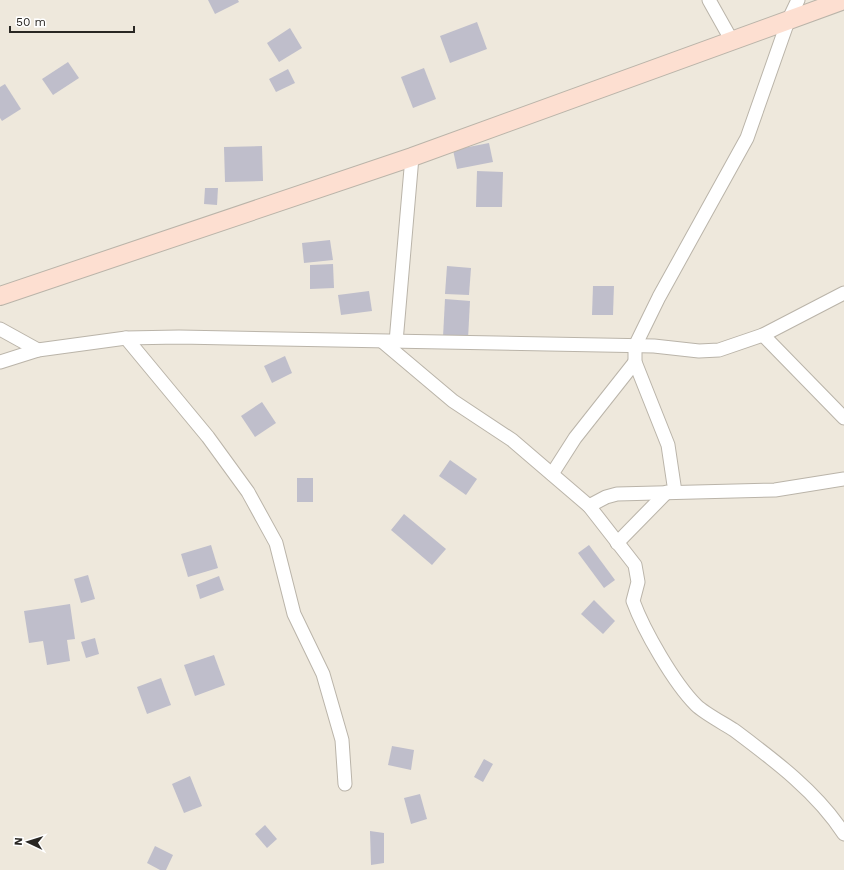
<svg xmlns="http://www.w3.org/2000/svg" width="844" height="870" font-family="'Work Sans',sans-serif">
<style>
.building{fill:#bfbecb}
.lines{fill:none;stroke-linecap:round;stroke-linejoin:round}
.street-casing{stroke:#bab4a9;stroke-width:15}
.secondary-casing{stroke:#bab4a9;stroke-width:20}
.street{stroke:#fff;stroke-width:13}
.secondary{stroke:#fddfd1;stroke-width:18}
</style>
<rect width="100%" height="100%" fill="#eee8dc"/>
<!-- building -->
<g class="building">
<path d="M208 0H238L239 2 215 14Z"/>
<path d="M477 22 487 49 450 63 440 36Z"/>
<path d="M290 28 302 48 279 62 267 43Z"/>
<path d="M68 62 79 78 53 95 42 79Z"/>
<path d="M424 68 436 99 413 108 401 77Z"/>
<path d="M288 69 295 83 276 92 269 79Z"/>
<path d="M5 84 21 109 2 121 0 118V87Z"/>
<path d="M489 143 493 162 457 169 453 150Z"/>
<path d="M262 146 263 181 225 182 224 147Z"/>
<path d="M477 171 503 172 502 207H476Z"/>
<path d="M205 188H218L217 205 204 204Z"/>
<path d="M330 240 333 260 304 263 302 243Z"/>
<path d="M333 264 334 288 310 289V265Z"/>
<path d="M447 266 471 268 469 295 445 294Z"/>
<path d="M593 286H614L613 315H592Z"/>
<path d="M369 291 372 311 341 315 338 295Z"/>
<path d="M445 299 470 301 468 339 443 337Z"/>
<path d="M285 356 292 373 272 383 264 366Z"/>
<path d="M262 402 276 423 255 437 241 416Z"/>
<path d="M450 460 477 479 466 495 439 476Z"/>
<rect x="297" y="478" width="16" height="24"/>
<path d="M404 514 446 549 432 565 391 530Z"/>
<path d="M211 545 218 568 188 577 181 554Z"/>
<path d="M589 545 615 580 604 588 578 553Z"/>
<path d="M88 575 95 599 81 603 74 579Z"/>
<path d="M219 576 224 590 200 599 196 585Z"/>
<path d="M594 600 615 621 603 634 581 614Z"/>
<path d="M70 604 75 639 67 640 70 661 47 665 43 641 29 643 24 611Z"/>
<path d="M95 638 99 654 86 658 81 642Z"/>
<path d="M214 655 225 685 195 696 184 665Z"/>
<path d="M161 678 171 705 147 714 137 687Z"/>
<path d="M392 746 414 750 411 770 388 765Z"/>
<path d="M484 759 493 764 483 782 474 777Z"/>
<path d="M190 776 202 806 184 813 172 784Z"/>
<path d="M420 794 427 819 411 824 404 798Z"/>
<path d="M265 825 277 839 267 848 255 834Z"/>
<path d="M370 831 384 833V863L371 865Z"/>
<path d="M155 846 173 855 166 870H160L147 863Z"/>
</g>
<g class="lines">
<defs>
<g id="street">
<path d="M709 0 732 41"/>
<path d="M0 329 38 350"/>
<path d="M763 335 844 418"/>
<path d="M126 338 208 437 248 492 276 543 294 614 323 674 342 740 345 784"/>
<path d="M383 342 453 401 512 440 589 506 635 565 638 582 633 601C644 631 674 683 696 705 704 713 723 723 734 730 774 760 817 792 844 834"/>
<path d="M396 342 412 157"/>
<path d="M0 362 38 350 126 338 179 337 654 346 699 351 719 350 763 335 844 293"/>
<path d="M552 474 575 438 635 362"/>
<path d="M675 492 668 445 635 362V346L659 297 747 138 788 21 798 0"/>
<path d="M589 506 606 497 617 494 775 490 844 479"/>
<path d="M617 543 667 492"/>
</g>
<path id="secondary" d="M0 296 412 157 844 0"/>
</defs>
<!-- street casing -->
<use href="#street" class="street-casing"/>
<!-- secondary casing -->
<use href="#secondary" class="secondary-casing"/>
<!-- street -->
<use href="#street" class="street"/>
<!-- secondary -->
<use href="#secondary" class="secondary"/>
</g>
<!-- north arrow -->
<g transform="translate(28 842) rotate(274)" stroke="#ffffff" stroke-width="3" paint-order="stroke">
<path d="M0-3L7 15L0 10L-7 15Z" fill="#292723"/>
<text y="-6" font-size="11" font-weight="bold" text-anchor="middle" fill="#292723">N</text>
</g>
<!-- scale -->
<path d="M10 26v6h124v-6" fill="none" stroke="#292723" stroke-width="2"/>
<text x="16" y="26" font-size="12" fill="#292723" stroke="#ffffff" stroke-width="3" paint-order="stroke">50 m</text>
</svg>
